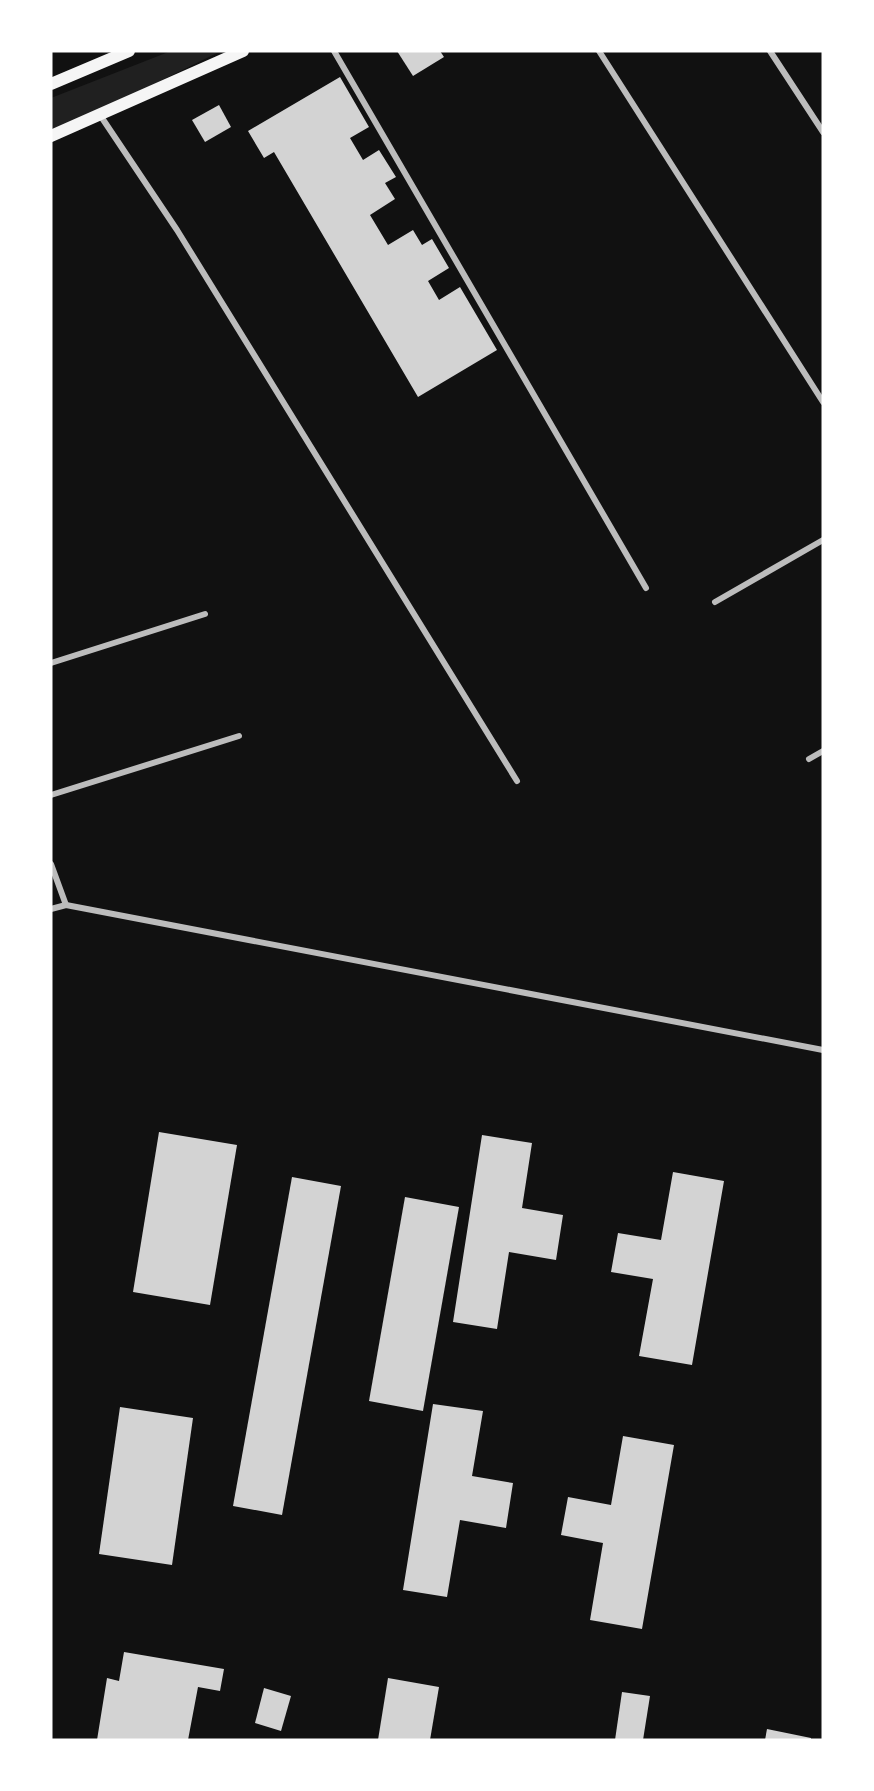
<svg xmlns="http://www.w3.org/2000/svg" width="874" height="1791" font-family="'Sofia Sans Condensed',sans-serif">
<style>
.green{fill:#202020}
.building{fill:#d3d3d3}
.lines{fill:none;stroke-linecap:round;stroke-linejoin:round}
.minor{stroke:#bcbcbc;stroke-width:6}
.secondary{stroke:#f5f5f5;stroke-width:12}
</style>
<rect width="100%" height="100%" fill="#111"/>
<!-- green -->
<path class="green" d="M171 51H221L89 116 51 129V98Z"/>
<!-- building -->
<g class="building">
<path d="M397 51H440L444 57 413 76Z"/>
<path d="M340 77 369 127 350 138 363 160 379 150 396 177 385 183 395 199 370 215 388 245 413 230 422 245 432 239 449 268 428 281 439 300 460 287 497 350 418 397 274 152 264 158 248 131Z"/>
<path d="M219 105 231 127 205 142 192 120Z"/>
<path d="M159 1132 237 1145 210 1305 133 1292Z"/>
<path d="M482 1135 532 1143 522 1208 563 1215 556 1260 509 1252 497 1329 453 1322Z"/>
<path d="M673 1172 724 1181 692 1365 639 1356 653 1279 611 1272 618 1233 661 1240Z"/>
<path d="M292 1177 341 1186 282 1515 233 1506Z"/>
<path d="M405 1197 459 1207 423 1411 369 1401Z"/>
<path d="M433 1404 483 1411 472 1476 513 1483 506 1528 460 1520 447 1597 403 1590Z"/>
<path d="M120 1407 193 1418 172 1565 99 1554Z"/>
<path d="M623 1436 674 1445 642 1629 590 1620 603 1543 561 1535 568 1497 611 1505Z"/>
<path d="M124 1652 224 1669 220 1691 198 1687 188 1740H97L107 1678 119 1681Z"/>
<path d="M388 1678 439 1687 430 1740H378Z"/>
<path d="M264 1688 291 1696 281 1731 255 1723Z"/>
<path d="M622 1692 650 1696 643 1740H615Z"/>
<path d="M767 1729 811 1738V1740H765Z"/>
</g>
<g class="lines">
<!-- minor -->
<g class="minor">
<path d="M334 51 646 588"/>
<path d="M599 51 823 402"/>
<path d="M770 51 823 132"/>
<path d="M100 115 177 230 517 781"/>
<path d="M715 602 823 540"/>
<path d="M51 663 205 614"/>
<path d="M809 759 823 751"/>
<path d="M51 795 239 736"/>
<path d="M51 864 66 905"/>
<path d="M51 909 66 905 823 1050"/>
</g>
<!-- secondary -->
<g class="secondary">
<path d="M51 84 129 51"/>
<path d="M51 136 243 51"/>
</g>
</g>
<!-- border -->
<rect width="874" height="1791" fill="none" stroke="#ffffff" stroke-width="105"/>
</svg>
